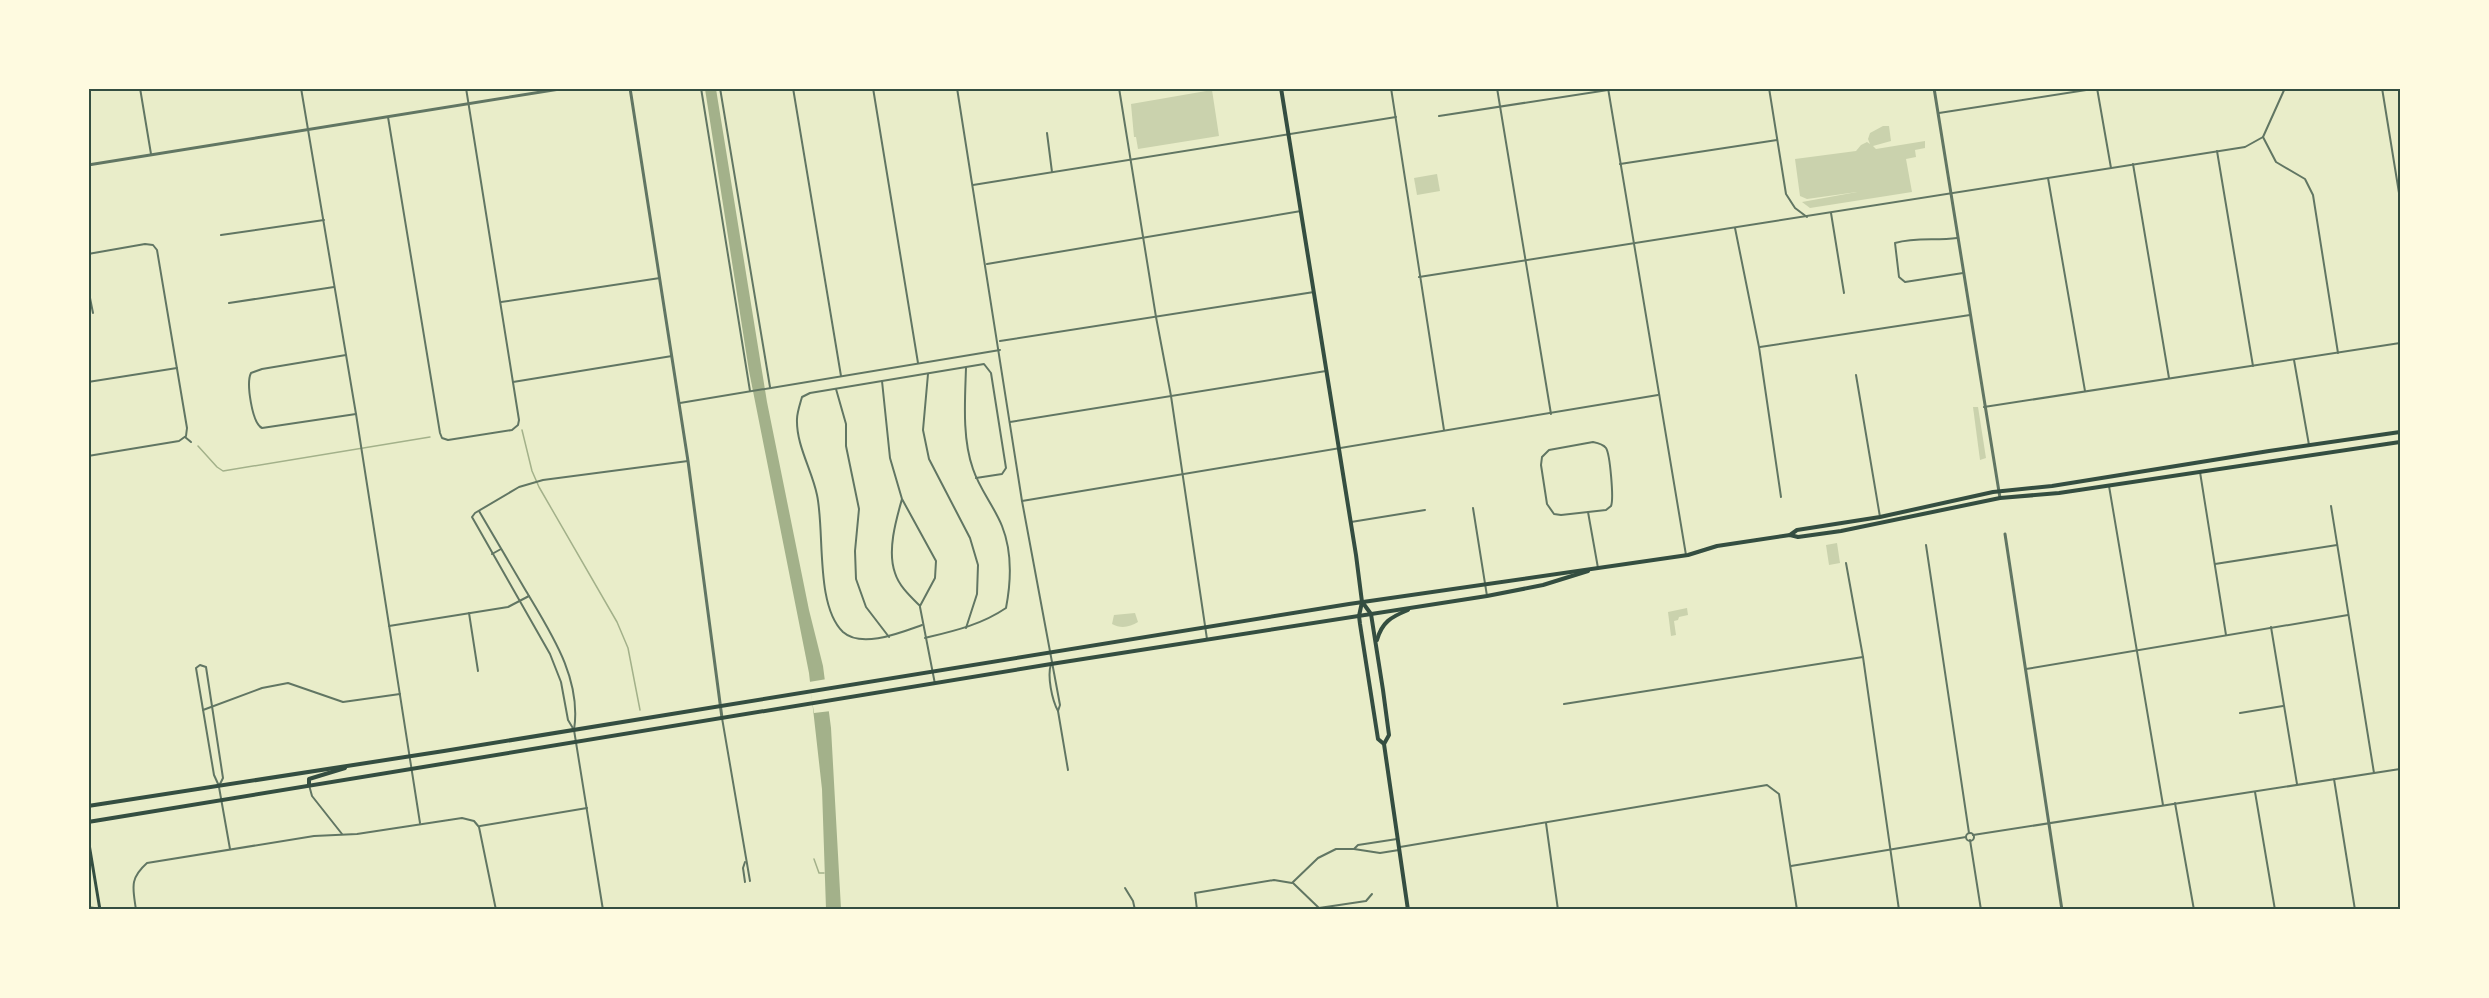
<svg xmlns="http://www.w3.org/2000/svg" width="2489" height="998" font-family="'Space Grotesk',sans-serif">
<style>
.green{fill:#cad2ad}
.water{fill:#a3b18a}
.pier{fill:#e9edc9}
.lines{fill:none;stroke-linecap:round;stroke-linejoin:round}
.stream{stroke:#a3b18a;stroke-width:1.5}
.minor{stroke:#617663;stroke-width:2}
.tertiary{stroke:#617663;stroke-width:3}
.secondary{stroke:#344e41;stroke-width:3}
.primary{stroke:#344e41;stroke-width:4}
.neatline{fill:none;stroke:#344e41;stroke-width:2}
</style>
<rect width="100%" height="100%" fill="#e9edc9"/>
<!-- green -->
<g class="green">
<path d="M1212 90 1219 136 1138 149 1136 137H1134L1131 104Z"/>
<path d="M1883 126H1889L1891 141 1873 146 1876 149 1925 141V148L1915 150 1916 157 1906 159 1912 192 1810 208 1802 202 1857 192 1807 199 1800 196 1795 159 1856 151 1861 145 1867 142 1870 144 1868 139 1870 133Z"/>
<path d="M1437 174 1440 191 1417 195 1414 178Z"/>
<path d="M1973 407H1978L1986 458 1980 460Z"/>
<path d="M1837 543 1840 563 1829 565 1826 545Z"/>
<path d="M1687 608 1688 615 1679 617 1678 620 1674 621 1676 635 1671 636 1668 612Z"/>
<path d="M1135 613 1138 622C1130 627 1121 629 1112 624L1114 615Z"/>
</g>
<!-- water -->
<path class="water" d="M705 89H716L767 402 809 610 823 666 831 728 841 909H826L822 789 809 673 749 371Z"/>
<!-- pier -->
<path class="pier" d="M827 679 831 711 814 713 809 682Z"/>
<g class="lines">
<!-- stream -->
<g class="stream">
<path d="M522 430 532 471 539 487 617 622 628 648 640 710"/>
<path d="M198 446 217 467 223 471 430 437"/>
<path d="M814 859 819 873H824"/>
<path d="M88 906 99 909"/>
</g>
<!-- minor -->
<g class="minor">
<path d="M140 88 151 154"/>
<path d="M301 88 356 414 420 823"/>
<path d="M701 88 750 391"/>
<path d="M720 88 770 387"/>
<path d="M793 88 841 376"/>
<path d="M873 88 918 363"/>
<path d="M957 88 1022 501 1060 705 1058 711C1052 700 1047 676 1051 664"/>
<path d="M1119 88 1156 317 1171 396 1207 639"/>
<path d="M1391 88 1444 430"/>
<path d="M1497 88 1551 414"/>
<path d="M1608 88 1686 555"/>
<path d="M1769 88 1786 194 1795 208 1807 217"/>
<path d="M2097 88 2111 168"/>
<path d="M2382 88 2400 199"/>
<path d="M1939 113 2099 88"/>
<path d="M1439 116 1608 90"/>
<path d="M388 117 440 433 442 438 448 440 512 430 518 425 519 420 466 88"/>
<path d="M1047 133 1052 172"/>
<path d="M2263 137 2276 162 2305 179 2313 195 2338 353"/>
<path d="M2263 137 2285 88"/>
<path d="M2217 151 2253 366"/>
<path d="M1620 164 1777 140"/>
<path d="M2133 164 2169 378"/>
<path d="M2048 178 2085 391"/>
<path d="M973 185 1396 117"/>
<path d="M1831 213 1844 293"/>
<path d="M1735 228 1759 347 1781 497"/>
<path d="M221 235 324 220"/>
<path d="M1957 238C1936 241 1916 237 1895 243L1899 277 1905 282 1963 273"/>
<path d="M88 254 145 244 153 245 157 250 187 428 186 436 179 441 88 456"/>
<path d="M987 264 1301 211"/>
<path d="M1419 277 2245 147 2263 137"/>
<path d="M88 288 93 313"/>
<path d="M501 302 660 278"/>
<path d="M229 303 334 287"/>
<path d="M1000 341 1314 292"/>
<path d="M1760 347 1970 315"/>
<path d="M346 355 262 369 251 373C246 383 252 423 262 428L356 414"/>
<path d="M2294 360 2309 445"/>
<path d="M928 374 923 430 929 459 970 538 978 565 977 594 966 628"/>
<path d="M1856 375 1880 517"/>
<path d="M882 381 890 458 902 499 936 561 935 578 920 606C910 596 899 586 895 573 887 551 896 520 902 499"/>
<path d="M88 382 177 368"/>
<path d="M513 382 672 356"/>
<path d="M836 389 846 424V446L859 509 855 551 856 579 866 607 889 637"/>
<path d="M680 403 1000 350"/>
<path d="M1984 407 2400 343"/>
<path d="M1010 422 1326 371"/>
<path d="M185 437 191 442"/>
<path d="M1593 442C1598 443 1603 444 1606 448 1610 454 1614 499 1611 506L1606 510 1561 515 1554 514 1547 504 1541 465 1542 457 1549 450Z"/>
<path d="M2200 472 2226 635"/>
<path d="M2109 486 2163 805"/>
<path d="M1022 501 1658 395"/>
<path d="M2331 506 2374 773"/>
<path d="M1473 508 1487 596"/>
<path d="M479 511C495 538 511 565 526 591 551 633 582 679 574 730L603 910"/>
<path d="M1588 512 1598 568"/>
<path d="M1351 522 1425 510"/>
<path d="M1926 545 1969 833"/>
<path d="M492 554 501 549"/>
<path d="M1846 563 1863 657 1899 910"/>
<path d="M2215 564 2337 545"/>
<path d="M920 607 935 684"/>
<path d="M469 613 478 671"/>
<path d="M922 625C902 632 862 649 843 632 815 605 825 532 817 495 812 470 796 445 797 419 797 413 800 404 802 397L810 393 984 364 991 373 1006 468 1002 474 976 478"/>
<path d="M389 626 508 607 529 596"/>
<path d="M2271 627 2297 784"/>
<path d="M925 638C954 631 981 625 1006 608 1011 582 1012 551 1002 526 994 506 980 490 973 469 962 438 965 400 966 368"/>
<path d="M200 665 206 667 223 778 219 786 214 775 197 674 196 668Z"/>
<path d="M2026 669 2348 615"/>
<path d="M1564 704 1863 657"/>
<path d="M203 710 262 688 288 683 343 702 400 694"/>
<path d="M1058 711 1068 770"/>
<path d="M2240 713 2283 706"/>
<path d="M722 718 750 881"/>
<path d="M574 730 568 720 561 682 550 654 472 517 475 513 519 487 543 480 688 461"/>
<path d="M2334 779 2355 910"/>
<path d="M309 785 312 796 342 834"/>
<path d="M219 787 230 849"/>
<path d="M2255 792 2275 910"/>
<path d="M2175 803 2194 910"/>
<path d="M1546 823 1558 910"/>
<path d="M480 826 587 808"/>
<circle cx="1970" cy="837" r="4"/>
<path d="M1973 835 2400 769"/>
<path d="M1970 840 1981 910"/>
<path d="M1400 847 1767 785 1779 794 1797 910"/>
<path d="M1354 849 1358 845 1397 839"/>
<path d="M745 862 743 868 745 882"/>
<path d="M1791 866 1966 837"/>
<path d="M1293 883 1319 908 1366 901 1372 894"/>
<path d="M1125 888 1133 901 1135 910"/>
<path d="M136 910C133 888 129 879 147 863L314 836 357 834 462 818 474 821 479 827 496 910"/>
<path d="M1197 910 1195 893 1274 880 1292 883 1318 858 1336 849H1354L1380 853 1399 850"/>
</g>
<!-- tertiary -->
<g class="tertiary">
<path d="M630 88 688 461 722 718"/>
<path d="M1934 88 2000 498"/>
<path d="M88 165 566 88"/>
<path d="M2005 534 2062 910"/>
</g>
<!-- secondary -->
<path class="secondary" d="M88 838 100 910"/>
<!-- primary -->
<g class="primary">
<path d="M1281 88 1356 555 1362 602 1359 616 1360 624 1378 739 1384 744 1408 910"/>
<path d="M1790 535 1797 530 1880 517 1993 492 2052 486 2269 451 2400 432"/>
<path d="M1363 603 1371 614 1383 690 1389 735 1384 744"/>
<path d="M1377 640C1382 622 1391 617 1408 610"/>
<path d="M309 785V779L345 768"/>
<path d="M88 806 444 751 1349 604 1688 555 1717 546 1790 535 1798 537 1841 531 2000 498 2059 493 2400 442"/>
<path d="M88 822 1051 664 1487 596 1543 585 1588 571"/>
</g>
</g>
<!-- border -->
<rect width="2489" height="998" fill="none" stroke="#fefae0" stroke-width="180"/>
<rect x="90" y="90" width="2309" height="818" class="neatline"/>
</svg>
